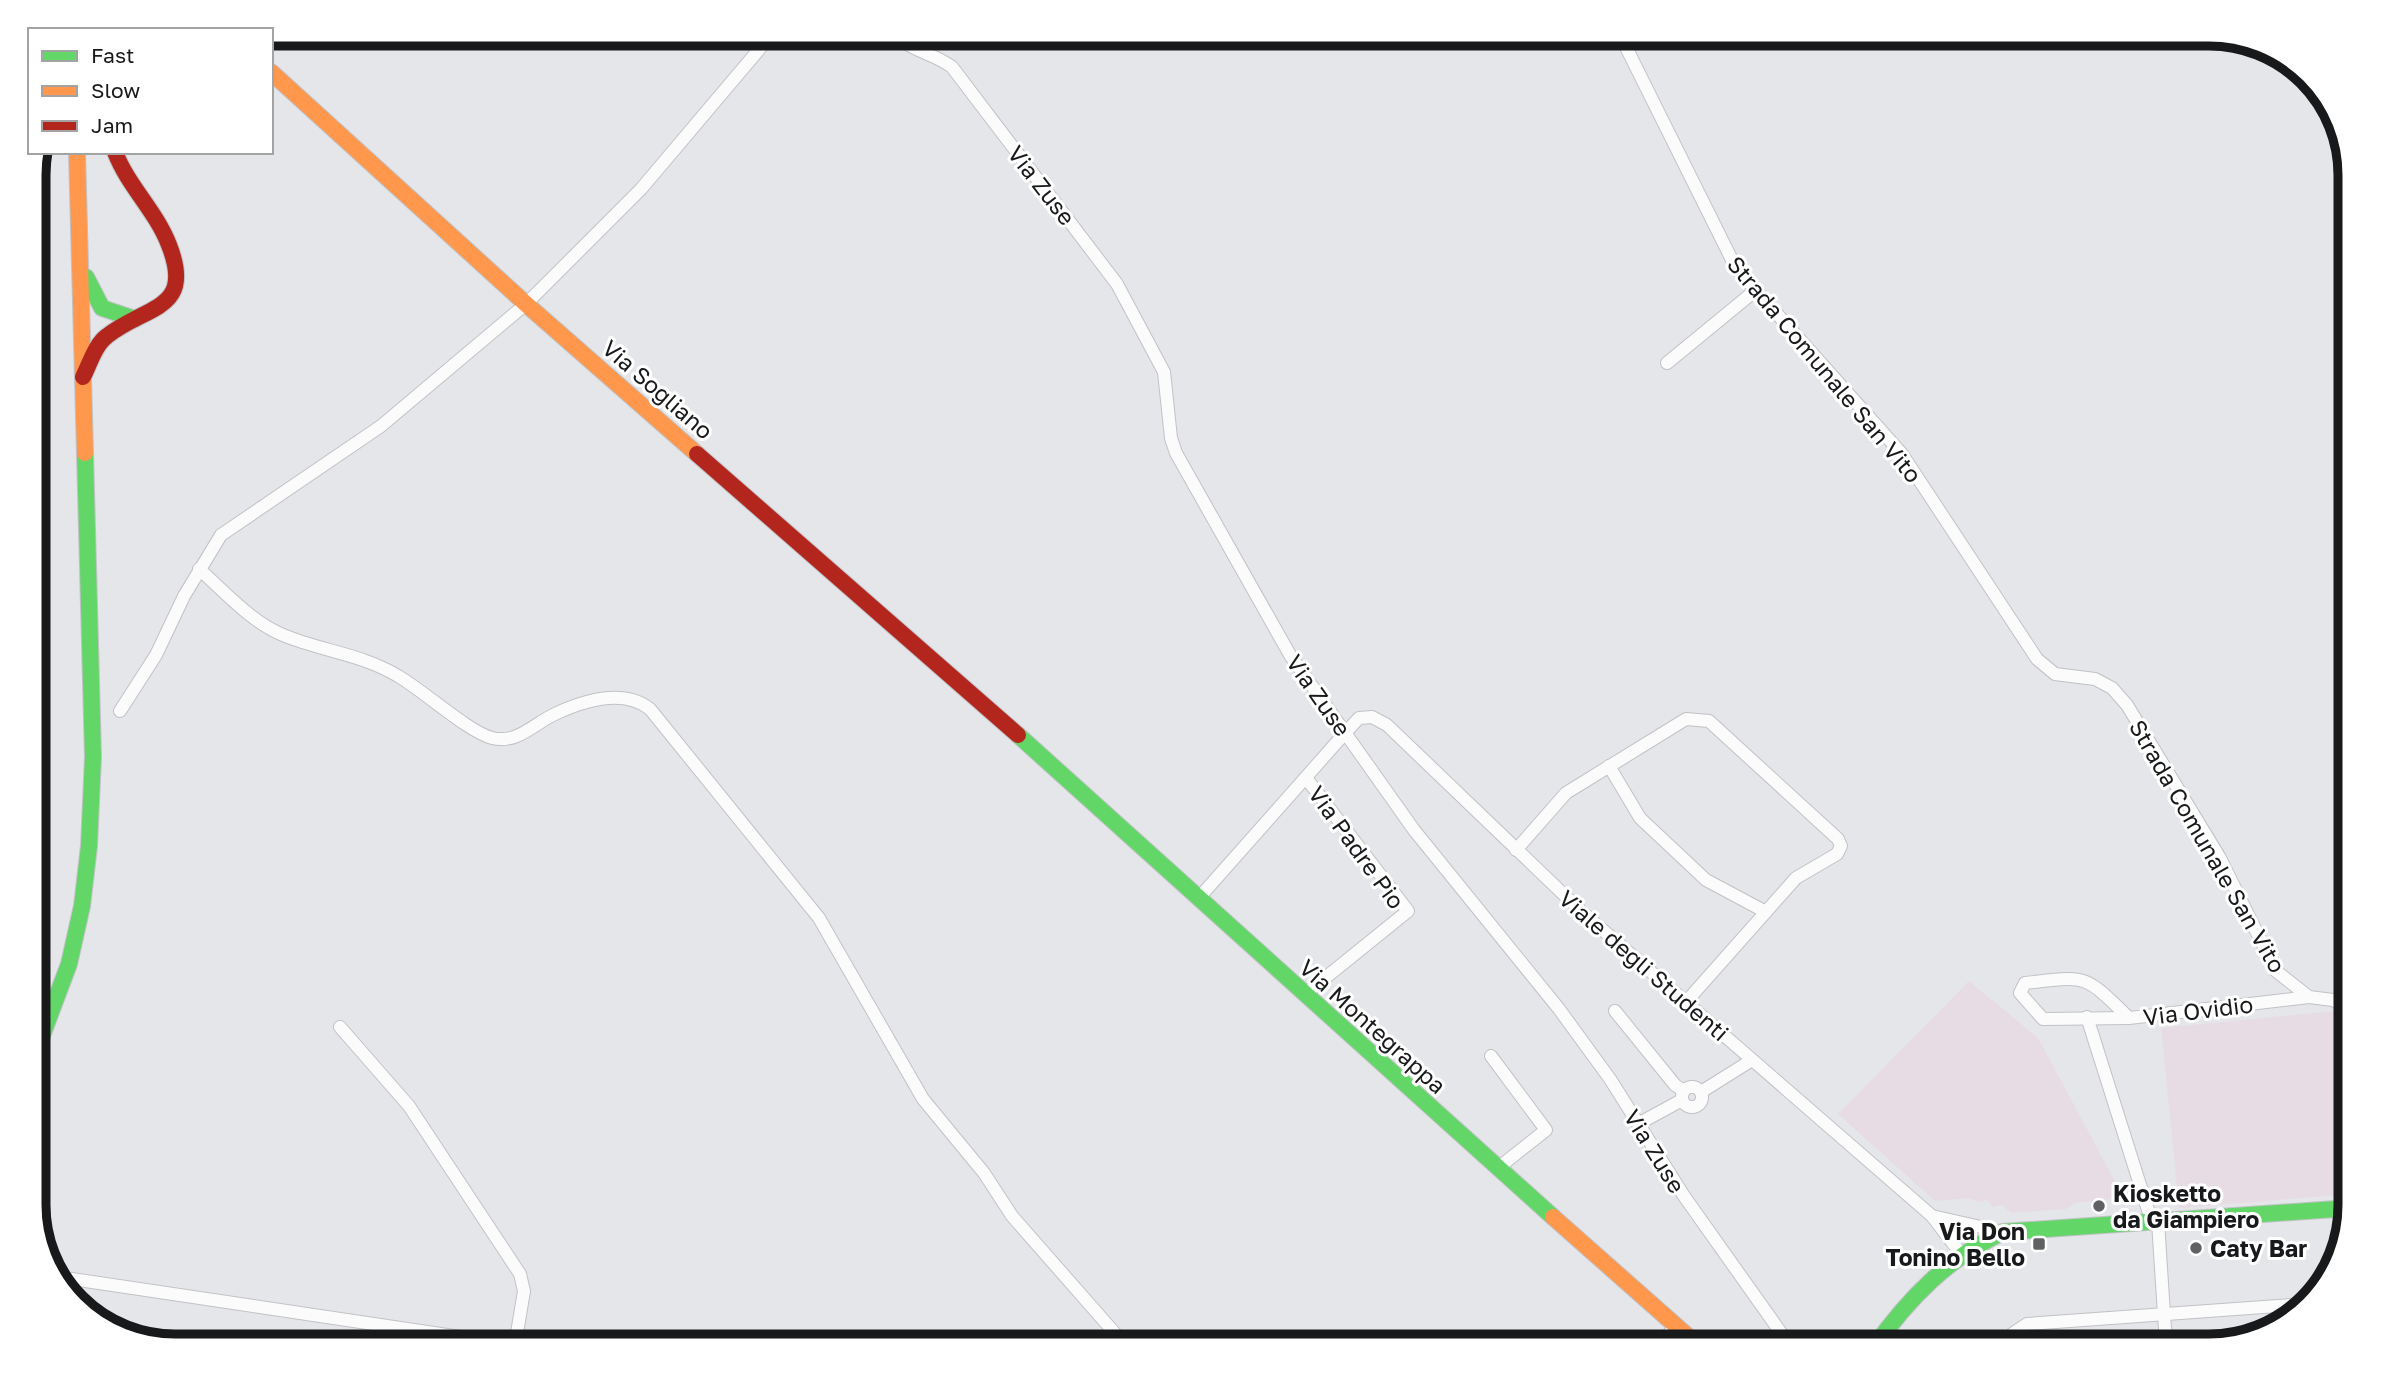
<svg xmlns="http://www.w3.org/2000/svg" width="2384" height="1380" font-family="'Golos Text',sans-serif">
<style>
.education{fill:#e8dce4}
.green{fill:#bbd6ae}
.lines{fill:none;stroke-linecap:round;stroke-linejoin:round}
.street-casing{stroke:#c1c2c5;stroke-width:14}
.fast-casing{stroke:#c1c2c5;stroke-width:18}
.slow-casing{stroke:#c1c2c5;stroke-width:18}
.jam-casing{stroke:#c1c2c5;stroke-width:18}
.street{stroke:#fbfbfc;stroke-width:12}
.fast{stroke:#63d668;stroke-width:16}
.slow{stroke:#ff974d;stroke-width:16}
.jam{stroke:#b3261e;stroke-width:16}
.poi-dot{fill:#5f6163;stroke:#fff;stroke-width:2.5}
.labels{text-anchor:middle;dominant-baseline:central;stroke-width:6;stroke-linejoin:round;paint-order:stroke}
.street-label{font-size:23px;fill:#18191b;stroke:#fff}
.poi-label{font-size:23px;font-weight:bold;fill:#18191b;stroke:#fff;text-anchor:start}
.rim{fill:none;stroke:#18191b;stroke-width:9}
</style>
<rect width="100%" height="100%" fill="#e4e6ea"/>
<!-- education -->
<g class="education">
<path d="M1969 981 2038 1038 2124 1198 2075 1203 2066 1209 2012 1213 2001 1205 1993 1207 1987 1200 1978 1202 1969 1198 1935 1201 1838 1114Z"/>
<path d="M2335 1011 2351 1043V1194L2179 1208 2161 1028Z"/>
</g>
<!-- green -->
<path class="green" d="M2351 1112V1182L2343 1183 2336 1114Z"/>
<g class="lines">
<defs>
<g id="street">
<path d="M894 33C913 53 932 52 952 67L1117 284 1164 372 1171 438 1176 453 1290 655 1414 830 1559 1009 1610 1079 1684 1196 1791 1347"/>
<path d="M1619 33 1736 268 1902 454 2037 659 2055 674 2095 679 2112 688 2127 705 2220 858 2276 971 2309 997 2333 1000 2351 1011"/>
<path d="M1667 363 1756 290"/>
<path d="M34 411 35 412"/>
<path d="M199 569C224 591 251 622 283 635 321 651 362 654 398 676 424 691 467 731 492 738 518 744 533 724 555 714 585 700 623 688 650 709L819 918 923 1099 984 1173 1012 1216 1127 1347"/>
<path d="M120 711 156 655 184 596 221 535 381 426 526 304 641 189 773 33"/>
<path d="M1609 766 1640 818 1706 880 1766 912"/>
<path d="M1516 850 1566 793 1686 719 1709 721 1838 839 1841 846 1837 854 1796 878 1686 1002"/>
<path d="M1198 899 1345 733 1359 718 1372 717 1387 725 1581 911 1932 1216 1962 1255"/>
<path d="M1304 995 1408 911 1306 778"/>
<path d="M1615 1011 1675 1085 1684 1091"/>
<path d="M2087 1017 2148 1210 2158 1222 2165 1329 2171 1347"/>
<path d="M2129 1018C2083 973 2088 976 2025 983L2020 993 2043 1019 2129 1018 2309 997"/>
<path d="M340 1027 409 1106 520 1274 524 1291 515 1345"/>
<path d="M1491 1056 1546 1130 1498 1168"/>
<circle cx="1692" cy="1097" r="10"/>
<path d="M1701 1092 1752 1060"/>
<path d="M1638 1124 1682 1100"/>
<path d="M1932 1216 2003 1232"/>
<path d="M52 1276 528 1347"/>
<path d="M1657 1347 1676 1326"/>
<path d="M2012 1347V1334L2027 1324 2304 1304"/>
</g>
<g id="fast">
<path d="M86 277 102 308 135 319"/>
<path d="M1018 735 1553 1217"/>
<path d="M34 1057 69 964 82 906 89 846 93 757 85 453"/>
<path d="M1874 1347C1909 1298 1948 1258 2003 1232L2350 1208"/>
</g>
<g id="slow">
<path d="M271 72 526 304 697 454"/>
<path d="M77 152 85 453"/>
<path d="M1553 1217 1700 1347"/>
</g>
<g id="jam">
<path d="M83 377C90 363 95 345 107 336 146 305 195 311 169 245 156 211 128 186 115 152"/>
<path d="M697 454 1018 735"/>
</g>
</defs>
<!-- street casing -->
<use href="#street" class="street-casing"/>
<!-- fast casing -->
<use href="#fast" class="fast-casing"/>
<!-- slow casing -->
<use href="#slow" class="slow-casing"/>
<!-- jam casing -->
<use href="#jam" class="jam-casing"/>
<!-- street -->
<use href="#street" class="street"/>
<!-- fast -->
<use href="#fast" class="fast"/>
<!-- slow -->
<use href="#slow" class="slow"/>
<!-- jam -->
<use href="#jam" class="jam"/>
</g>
<!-- markers -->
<g class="poi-dot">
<circle cx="2099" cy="1206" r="7"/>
<rect x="2032" y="1237" width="14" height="14" rx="3.5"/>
<circle cx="2196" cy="1248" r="7"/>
</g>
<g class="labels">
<!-- street labels -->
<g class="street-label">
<text transform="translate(1042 185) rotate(52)">Via Zuse</text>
<text transform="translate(1825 369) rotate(50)">Strada Comunale San Vito</text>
<text transform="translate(658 389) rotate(41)">Via Sogliano</text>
<text transform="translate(1319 695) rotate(55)">Via Zuse</text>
<text transform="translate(2208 846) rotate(60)">Strada Comunale San Vito</text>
<text transform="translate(1357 847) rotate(54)">Via Padre Pio</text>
<text transform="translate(1644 965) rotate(41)">Viale degli Studenti</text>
<text transform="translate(2198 1010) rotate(-7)">Via Ovidio</text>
<text transform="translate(1373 1026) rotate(42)">Via Montegrappa</text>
<text transform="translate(1655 1151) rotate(58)">Via Zuse</text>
</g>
<!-- poi labels -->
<g class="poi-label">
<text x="2113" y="1193">Kiosketto<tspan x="2113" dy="26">da Giampiero</tspan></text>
<text x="2025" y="1231" text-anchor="end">Via Don<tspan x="2025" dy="26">Tonino Bello</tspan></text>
<text x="2210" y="1248">Caty Bar</text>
</g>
</g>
<!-- crop -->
<path d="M0 0H2384V1380H0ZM175 46H2209A129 129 0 0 1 2338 175V1205A129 129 0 0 1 2209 1334H175A129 129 0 0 1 46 1205V175A129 129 0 0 1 175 46Z" fill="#fff" fill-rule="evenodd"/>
<path class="rim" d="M175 46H2209A129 129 0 0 1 2338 175V1205A129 129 0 0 1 2209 1334H175A129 129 0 0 1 46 1205V175A129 129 0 0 1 175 46Z"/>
<!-- legend -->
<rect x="28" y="28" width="245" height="126" fill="#ffffff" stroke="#a3a3a4" stroke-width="2"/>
<rect x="42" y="51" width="35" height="10" fill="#63d668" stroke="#a3a3a4" stroke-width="2"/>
<text x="91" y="63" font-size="21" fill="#18191b">Fast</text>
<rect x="42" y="86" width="35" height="10" fill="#ff974d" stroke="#a3a3a4" stroke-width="2"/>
<text x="91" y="98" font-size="21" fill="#18191b">Slow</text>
<rect x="42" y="121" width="35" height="10" fill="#b3261e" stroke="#a3a3a4" stroke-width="2"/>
<text x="91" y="133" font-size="21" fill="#18191b">Jam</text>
</svg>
